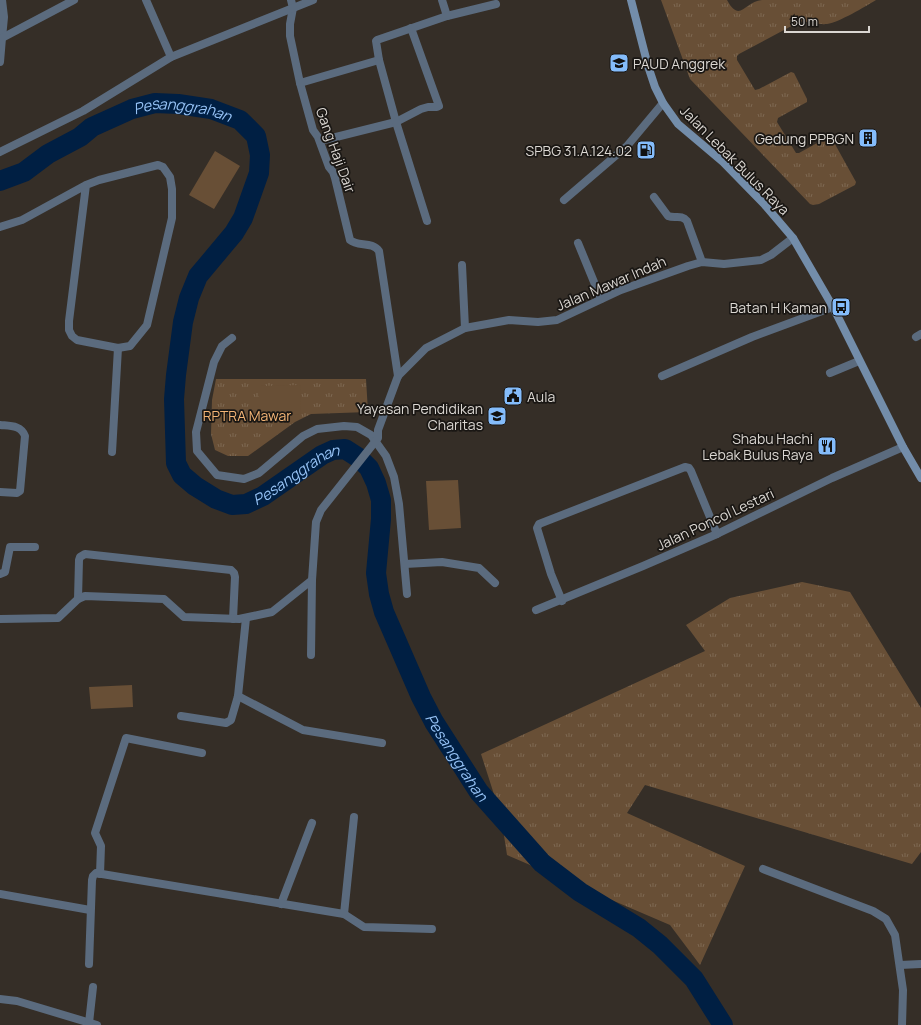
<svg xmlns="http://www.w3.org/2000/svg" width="921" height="1025" font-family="Manrope,sans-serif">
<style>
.grass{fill:url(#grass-tufts)}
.pitch{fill:#684f36}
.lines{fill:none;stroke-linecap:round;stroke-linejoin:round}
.river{stroke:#001f43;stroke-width:20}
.street{stroke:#5b6b7e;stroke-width:8}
.secondary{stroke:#738daa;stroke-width:8}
.labels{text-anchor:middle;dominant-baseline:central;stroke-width:3.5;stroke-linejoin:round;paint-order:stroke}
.poi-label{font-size:14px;fill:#dbd7d2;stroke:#1a1714;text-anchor:end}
.street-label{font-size:14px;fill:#dbd7d2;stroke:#1a1714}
.park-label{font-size:14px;fill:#f4b576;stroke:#1a1714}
.water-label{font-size:15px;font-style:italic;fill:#95c2f5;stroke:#1a1714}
</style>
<defs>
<pattern id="grass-tufts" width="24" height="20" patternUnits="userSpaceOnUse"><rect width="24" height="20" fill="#684f36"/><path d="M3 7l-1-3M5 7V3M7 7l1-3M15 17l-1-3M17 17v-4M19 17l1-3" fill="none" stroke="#7d6852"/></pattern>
</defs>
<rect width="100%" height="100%" fill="#352e27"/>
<!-- grass -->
<g class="grass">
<path d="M661 0H727C740 24 745 1 762 0 800 0 838 0 876 0 864 7 840 22 827 24 816 25 808 20 799 22L739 54 737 56V60L755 90 759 89 791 72 794 73 807 99V102L778 118 777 122 796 153H799L828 137H831L856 182 855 185 819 204 813 205 810 204 690 79Z"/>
<path d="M216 379H366L368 412 311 414 295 422 248 456H228L215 450 211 434 212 400Z"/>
<path d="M802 582 850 592 921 708V852L912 864 645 785 627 813 745 866 700 965 670 925 507 855 501 816 481 754 705 651 686 625 730 598Z"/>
</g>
<!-- pitch -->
<g class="pitch">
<path d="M215 151 240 166 214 209 189 195Z"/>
<path d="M300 385 301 414 259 415V386Z"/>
<path d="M458 480 461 528 429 530 426 481Z"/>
<path d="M132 685 133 707 91 709 89 687Z"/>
</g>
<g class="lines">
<!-- river -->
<path class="river" id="s1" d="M0 181 24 172 48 154 80 137 92 127 132 109 155 103 178 104 211 109 240 120 256 136 260 155 259 173 243 218 234 233 198 276 189 298 183 322 176 375 174 399 176 463 182 475 195 486 216 499 232 505 246 504 263 496 322 455 333 450 345 449 359 458 369 468 376 483 381 500V519L376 573 379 594 384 612 421 697 434 722 479 792 542 863 580 892 639 928 660 945 694 979 723 1025"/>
<!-- street -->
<g class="street">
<path d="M146 0 171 57"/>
<path d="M291 0 293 8 290 24V36L300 83 313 130 318 137 329 167 333 172 335 178 350 240C358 247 372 241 379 251L398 376"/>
<path d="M442 0 447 16"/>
<path d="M0 38H2L4 17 2 0"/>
<path d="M0 62 2 38 74 0"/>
<path d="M300 83 379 60"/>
<path d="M320 141 396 122 421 109 428 107H437L439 106 411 28"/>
<path d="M0 152 83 111 171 57 313 0"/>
<path d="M654 197 668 216C675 219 681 214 687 221L702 262"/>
<path d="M564 200 627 146 663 103"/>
<path d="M427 221 396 122 379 60 376 41 377 40 447 16 496 4"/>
<path d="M0 227 22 220 86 185 99 180 158 165 163 167 170 177 172 189V218L147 325 130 346 118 348 77 340 72 336 69 330V321L86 185"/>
<path d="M578 243 601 299"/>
<path d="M462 265 465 328"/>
<path d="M916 337 921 334"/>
<path d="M232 338 222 346 214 362 196 432 197 451 217 475 244 479 259 473 303 436 317 429 344 426 357 427 371 435 386 456 394 477 399 504 407 594"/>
<path d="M830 373 859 361"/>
<path d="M662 376 752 337 833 307"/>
<path d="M0 425C10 426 21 425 25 436L20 491 17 493 0 492"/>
<path d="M112 452 118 348"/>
<path d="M405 564 442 562 479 568 495 583"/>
<path d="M0 574 5 572 10 547H35"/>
<path d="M78 599 79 560 80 557 85 554 231 570 234 573 235 577 233 619"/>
<path d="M562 601 551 574 537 528 539 524 685 467 689 468 691 471 717 534"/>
<path d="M536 610 643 566 717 534 832 478 903 447"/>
<path d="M0 619 58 618 78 599 85 596 164 599 184 617 239 619 272 612 312 580 316 522 321 510 378 438V430L398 376 426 348 465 328 509 320 538 322 557 320 621 290 688 266 702 262 724 264 761 260 771 255 793 238"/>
<path d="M311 655 312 580"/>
<path d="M238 696 303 730 382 743"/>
<path d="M181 716 226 723 231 720 238 696 246 618"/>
<path d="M763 869 873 911 886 919 895 935 903 990 902 1025"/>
<path d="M100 874 101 846 95 833 126 738 202 753"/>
<path d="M0 894 90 910"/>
<path d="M281 904 312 823"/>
<path d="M344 914 354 817"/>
<path d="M89 964 92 880 93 876 96 873 344 914 364 927 432 929"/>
<path d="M900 965 921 964"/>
<path d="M0 999 17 1001 97 1025"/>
<path d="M89 1023 93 987"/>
</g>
<!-- secondary -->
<path class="secondary" d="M631 0 648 66 655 87 663 103 678 124 723 162 764 204 793 238 833 307 903 447 921 478"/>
</g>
<!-- icons -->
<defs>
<symbol id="school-square" viewBox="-11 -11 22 22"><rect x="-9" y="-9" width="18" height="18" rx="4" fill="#84bcfb" stroke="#1a1714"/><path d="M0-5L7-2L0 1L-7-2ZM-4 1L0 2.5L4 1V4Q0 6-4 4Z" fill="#111"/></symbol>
<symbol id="building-square" viewBox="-11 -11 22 22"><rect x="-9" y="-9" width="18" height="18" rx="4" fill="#84bcfb" stroke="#1a1714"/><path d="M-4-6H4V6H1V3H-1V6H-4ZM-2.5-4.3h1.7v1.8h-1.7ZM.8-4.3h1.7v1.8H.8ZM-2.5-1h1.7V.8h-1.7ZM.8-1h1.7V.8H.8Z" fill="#111"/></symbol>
<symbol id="fuel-square" viewBox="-11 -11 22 22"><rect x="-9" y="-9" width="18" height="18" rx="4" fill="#84bcfb" stroke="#1a1714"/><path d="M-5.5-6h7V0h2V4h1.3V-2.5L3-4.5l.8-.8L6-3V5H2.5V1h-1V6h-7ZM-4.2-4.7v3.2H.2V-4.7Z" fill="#111"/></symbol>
<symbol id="bus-square" viewBox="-11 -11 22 22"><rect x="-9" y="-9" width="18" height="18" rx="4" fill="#84bcfb" stroke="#1a1714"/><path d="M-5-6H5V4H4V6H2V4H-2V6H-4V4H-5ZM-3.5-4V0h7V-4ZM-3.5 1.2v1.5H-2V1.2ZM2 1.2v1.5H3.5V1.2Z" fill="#111"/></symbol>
<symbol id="civic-square" viewBox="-11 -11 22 22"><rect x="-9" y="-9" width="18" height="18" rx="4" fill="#84bcfb" stroke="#1a1714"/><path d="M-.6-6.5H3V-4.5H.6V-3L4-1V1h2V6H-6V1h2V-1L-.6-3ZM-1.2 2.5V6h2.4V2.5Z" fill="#111"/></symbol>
<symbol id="restaurant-square" viewBox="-11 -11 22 22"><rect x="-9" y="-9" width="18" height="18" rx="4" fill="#84bcfb" stroke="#1a1714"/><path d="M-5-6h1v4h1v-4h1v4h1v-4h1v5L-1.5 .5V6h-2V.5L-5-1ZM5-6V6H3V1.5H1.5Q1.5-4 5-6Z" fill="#111"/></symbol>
</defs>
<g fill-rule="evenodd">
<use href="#school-square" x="608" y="52" width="22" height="22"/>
<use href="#building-square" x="857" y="127" width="22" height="22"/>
<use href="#fuel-square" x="635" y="139" width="22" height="22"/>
<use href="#bus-square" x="830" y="296" width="22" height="22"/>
<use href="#civic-square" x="502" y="385" width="22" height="22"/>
<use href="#school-square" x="486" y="405" width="22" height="22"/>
<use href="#restaurant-square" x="816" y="435" width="22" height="22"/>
</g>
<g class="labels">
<!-- poi labels -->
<g class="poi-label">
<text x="633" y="63" text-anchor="start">PAUD Anggrek</text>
<text x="854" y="138">Gedung PPBGN</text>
<text x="632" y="150">SPBG 31.A.124.02</text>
<text x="827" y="307">Batan H Kaman</text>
<text x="527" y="396" text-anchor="start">Aula</text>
<text x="483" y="408">Yayasan Pendidikan<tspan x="483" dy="16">Charitas</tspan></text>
<text x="813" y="438">Shabu Hachi<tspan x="813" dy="16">Lebak Bulus Raya</tspan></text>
</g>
<!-- street labels -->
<g class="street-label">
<text transform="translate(336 150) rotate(70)">Gang Haji Dair</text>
<text transform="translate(735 160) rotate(45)">Jalan Lebak Bulus Raya</text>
<text transform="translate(611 283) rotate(-23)">Jalan Mawar Indah</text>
<text transform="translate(715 519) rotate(-25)">Jalan Poncol Lestari</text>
</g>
<!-- park labels -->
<g class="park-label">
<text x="247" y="415">RPTRA Mawar</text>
</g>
<!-- water labels -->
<g class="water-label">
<text stroke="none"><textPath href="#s1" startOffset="203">Pesanggrahan</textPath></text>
<text stroke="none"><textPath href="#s1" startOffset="779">Pesanggrahan</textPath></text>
<text stroke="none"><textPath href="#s1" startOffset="1176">Pesanggrahan</textPath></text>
</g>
</g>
<!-- scale -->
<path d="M785 26v6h84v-6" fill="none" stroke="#dbd7d2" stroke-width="2"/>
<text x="791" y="26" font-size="12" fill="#dbd7d2" stroke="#1a1714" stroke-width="3" paint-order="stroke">50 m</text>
</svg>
